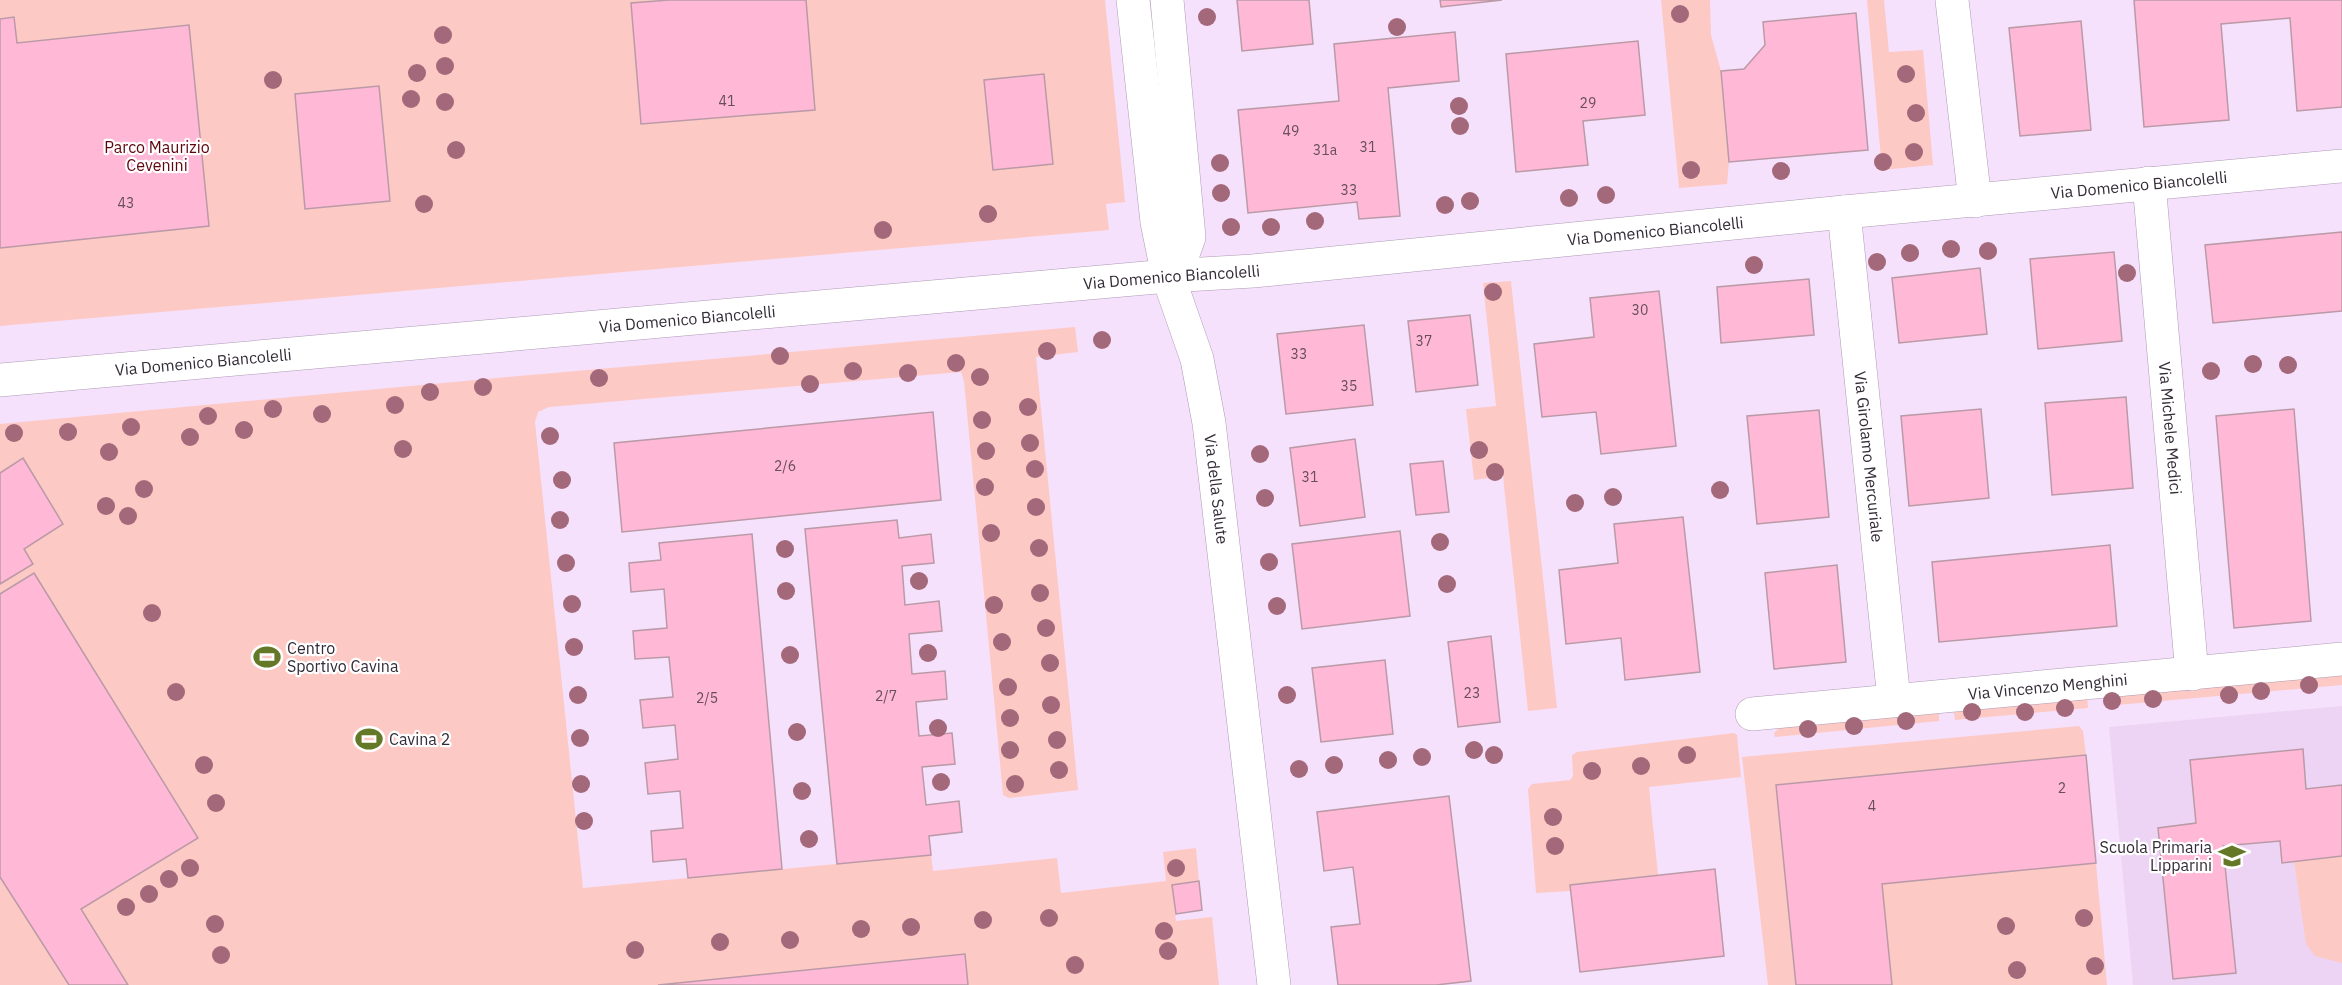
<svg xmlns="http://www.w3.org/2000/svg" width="2342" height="985" font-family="'IBM Plex Sans',sans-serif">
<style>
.built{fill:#edd4f4}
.green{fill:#fdc9c4}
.building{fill:#ffb8d6;stroke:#ba9aa7;stroke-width:1.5}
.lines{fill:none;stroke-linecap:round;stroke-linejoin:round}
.minor-casing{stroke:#ae9ab3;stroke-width:34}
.minor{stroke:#fff;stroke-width:33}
.tree{fill:#a36879}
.labels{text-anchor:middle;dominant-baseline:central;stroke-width:4.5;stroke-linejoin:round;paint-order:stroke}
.number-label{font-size:14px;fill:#664e5e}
.park-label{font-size:16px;fill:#5f050e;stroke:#fff}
.street-label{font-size:16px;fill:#332b36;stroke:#fff}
.poi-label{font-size:16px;fill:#332b36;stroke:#fff;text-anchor:start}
</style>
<rect width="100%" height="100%" fill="#f6e1fc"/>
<!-- built -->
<path class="built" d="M2342 706V985H2133L2109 727Z"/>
<!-- green -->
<g class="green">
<path d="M0 0H1105L1125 202 1106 204 1109 230 0 326Z"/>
<path d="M1661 0H1710L1711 35 1721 71 1729 162 1727 184 1679 188Z"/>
<path d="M1867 0H1884L1889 52 1923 50 1933 165 1882 170Z"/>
<path d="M1511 281 1557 708 1528 711 1503 476 1474 480 1466 409 1496 406 1483 283Z"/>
<path d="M1075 327 1078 352 1036 357 1078 790 1009 798 1003 795 964 381 961 372 549 407 538 412 535 422 583 888 931 855 933 871 1057 858 1061 893 1166 881 1163 852 1196 848 1199 881 1172 886 1176 921 1212 917 1219 985H968L964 954 658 985H0V424L497 378Z"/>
<path d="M2342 672V685L2106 706 2104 693Z"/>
<path d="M2087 695 2088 708 1955 720 1953 707Z"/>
<path d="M1939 708V721L1775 737 1774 733 1783 724Z"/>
<path d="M2079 726 2083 731 2086 755 1776 785 1796 985H1768L1742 757Z"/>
<path d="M1734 733 1737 735 1741 777 1649 787 1658 875 1571 885V891L1536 893 1528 789 1532 784 1570 780 1573 776 1572 755 1577 752Z"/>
<path d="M2342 856V963L2315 956 2306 944 2294 861Z"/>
<path d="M2096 863 2107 985H1892L1882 884Z"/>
</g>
<!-- building -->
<g class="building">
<path d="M669 0H806L815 110 641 124 631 3Z"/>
<path d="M1237 0H1309L1313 44 1242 51Z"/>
<path d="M1440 0H1502L1441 7Z"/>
<path d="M2134 0H2342V107L2297 111 2290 18 2221 24 2229 120 2144 127Z"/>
<path d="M1856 13 1868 150 1729 162 1721 71 1744 69 1765 45 1763 22Z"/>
<path d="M14 17 17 43 189 25 209 226 0 248V19Z"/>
<path d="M2081 21 2091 130 2020 136 2009 28Z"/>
<path d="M1455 32 1459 81 1388 88 1400 216 1359 219 1357 202 1248 213 1238 110 1339 101 1334 44Z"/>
<path d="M1638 41 1645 115 1583 121 1588 165 1516 172 1506 54Z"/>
<path d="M1044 74 1053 164 993 170 984 80Z"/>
<path d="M379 86 390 201 305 209 295 94Z"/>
<path d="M2342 232V311L2213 323 2205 245Z"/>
<path d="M2114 252 2122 341 2038 349 2030 259Z"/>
<path d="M1980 268 1987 334 1899 343 1892 278Z"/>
<path d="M1809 279 1814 335 1721 343 1717 287Z"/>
<path d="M1659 291 1676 446 1601 454 1596 412 1542 417 1534 344 1594 337 1590 298Z"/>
<path d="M1470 315 1478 385 1416 392 1408 321Z"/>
<path d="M1364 325 1373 405 1286 414 1277 334Z"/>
<path d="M2126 397 2133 488 2052 495 2045 403Z"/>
<path d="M1981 409 1989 498 1909 506 1901 416Z"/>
<path d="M2294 409 2311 621 2234 628 2216 416Z"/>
<path d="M1819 410 1829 517 1757 524 1747 416Z"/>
<path d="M933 412 941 500 622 532 614 443Z"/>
<path d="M1355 439 1365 517 1300 526 1290 448Z"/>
<path d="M23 458 63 524 24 549 33 564 0 584V473Z"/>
<path d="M1443 461 1449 512 1416 515 1410 464Z"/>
<path d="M1683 517 1700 672 1625 680 1621 638 1566 644 1559 570 1618 563 1614 524Z"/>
<path d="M897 520 899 538 931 534 934 563 902 566 905 605 939 601 942 631 909 634 912 674 945 671 947 699 916 702 919 736 952 733 955 764 922 767 926 805 959 801 962 832 929 836 931 855 837 864 805 529Z"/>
<path d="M1400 531 1410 616 1302 629 1292 544Z"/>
<path d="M752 534 782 869 688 878 686 859 653 862 651 831 683 828 680 791 648 794 645 763 678 759 675 725 643 728 640 700 673 697 669 657 635 659 633 631 667 628 664 589 631 592 629 563 661 560 659 543Z"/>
<path d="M2110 545 2117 626 1939 642 1932 562Z"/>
<path d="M1837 565 1846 662 1774 669 1765 573Z"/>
<path d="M34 573 198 838 81 909 128 985H69L0 877V594Z"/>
<path d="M1491 636 1500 722 1458 727 1448 642Z"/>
<path d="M1385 660 1393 734 1321 742 1312 668Z"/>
<path d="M2303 749 2306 789 2342 785V856L2282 863 2280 841 2223 846 2236 973 2173 979 2158 828 2196 823 2190 760Z"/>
<path d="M2086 755 2096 863 1882 884 1892 985H1796L1776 785Z"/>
<path d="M1449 796 1471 981 1436 985H1338L1331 927 1360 924 1353 867 1324 871 1317 812Z"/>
<path d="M1715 869 1724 956 1580 972 1570 885Z"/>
<path d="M1199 881 1202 910 1176 914 1172 885Z"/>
<path d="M965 954 968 985H658Z"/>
</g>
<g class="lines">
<defs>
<g id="minor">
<path id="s1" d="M1133 0 1157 222 1168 276 1197 359 1209 423 1274 985"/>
<path d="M1167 0 1189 237 1183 254 1168 276"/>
<path d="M1952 0 1975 201"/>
<path id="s2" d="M2149 183 2192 674"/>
<path id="s3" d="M1844 212 1894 700"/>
<path id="s4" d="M0 380 1168 276 1253 271 1844 212 2342 166"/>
<path id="s5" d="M1752 714 2342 659"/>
</g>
</defs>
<!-- minor casing -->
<use href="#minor" class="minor-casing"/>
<!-- minor -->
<use href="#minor" class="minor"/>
</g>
<!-- trees -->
<g class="tree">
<circle cx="1680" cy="14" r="9"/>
<circle cx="1207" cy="17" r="9"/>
<circle cx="1397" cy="27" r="9"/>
<circle cx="443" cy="35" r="9"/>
<circle cx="445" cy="66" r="9"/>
<circle cx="417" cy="73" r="9"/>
<circle cx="1906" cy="74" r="9"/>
<circle cx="273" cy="80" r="9"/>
<circle cx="411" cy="99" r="9"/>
<circle cx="445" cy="102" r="9"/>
<circle cx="1459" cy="106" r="9"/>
<circle cx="1916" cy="113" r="9"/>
<circle cx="1460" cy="126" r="9"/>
<circle cx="456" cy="150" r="9"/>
<circle cx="1914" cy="152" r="9"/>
<circle cx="1883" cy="162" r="9"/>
<circle cx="1220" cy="163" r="9"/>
<circle cx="1691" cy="170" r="9"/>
<circle cx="1781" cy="171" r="9"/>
<circle cx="1221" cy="193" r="9"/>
<circle cx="1606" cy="195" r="9"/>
<circle cx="1569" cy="198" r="9"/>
<circle cx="1470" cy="201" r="9"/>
<circle cx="424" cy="204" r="9"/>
<circle cx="1445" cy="205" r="9"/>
<circle cx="988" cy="214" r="9"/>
<circle cx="1315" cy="221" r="9"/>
<circle cx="1231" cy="227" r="9"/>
<circle cx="1271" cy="227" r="9"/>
<circle cx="883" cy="230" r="9"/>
<circle cx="1951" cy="249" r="9"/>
<circle cx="1988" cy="251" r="9"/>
<circle cx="1910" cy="253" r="9"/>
<circle cx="1877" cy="262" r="9"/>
<circle cx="1754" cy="265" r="9"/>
<circle cx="2127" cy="273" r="9"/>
<circle cx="1493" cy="292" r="9"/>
<circle cx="1102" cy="340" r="9"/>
<circle cx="1047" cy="351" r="9"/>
<circle cx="780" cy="356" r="9"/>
<circle cx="956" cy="363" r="9"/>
<circle cx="2253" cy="364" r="9"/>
<circle cx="2288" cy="365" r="9"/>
<circle cx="853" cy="371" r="9"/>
<circle cx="2211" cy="371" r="9"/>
<circle cx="908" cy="373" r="9"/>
<circle cx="980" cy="377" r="9"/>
<circle cx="599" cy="378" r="9"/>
<circle cx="810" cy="384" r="9"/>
<circle cx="483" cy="387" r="9"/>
<circle cx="430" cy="392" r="9"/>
<circle cx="395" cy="405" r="9"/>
<circle cx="1028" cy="407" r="9"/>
<circle cx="273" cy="409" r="9"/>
<circle cx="322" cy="414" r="9"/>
<circle cx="208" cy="416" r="9"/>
<circle cx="982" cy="420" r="9"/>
<circle cx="131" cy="427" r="9"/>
<circle cx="244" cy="430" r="9"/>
<circle cx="68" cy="432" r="9"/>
<circle cx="14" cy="433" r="9"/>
<circle cx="550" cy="436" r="9"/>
<circle cx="190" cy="437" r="9"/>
<circle cx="1030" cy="443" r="9"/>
<circle cx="403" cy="449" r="9"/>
<circle cx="1479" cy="450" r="9"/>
<circle cx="986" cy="451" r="9"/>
<circle cx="109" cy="452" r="9"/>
<circle cx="1260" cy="454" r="9"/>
<circle cx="1035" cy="469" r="9"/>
<circle cx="1495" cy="472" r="9"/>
<circle cx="562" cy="480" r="9"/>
<circle cx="985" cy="487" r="9"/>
<circle cx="144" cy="489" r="9"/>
<circle cx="1720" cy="490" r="9"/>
<circle cx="1613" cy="497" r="9"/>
<circle cx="1265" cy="498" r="9"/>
<circle cx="1575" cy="503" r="9"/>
<circle cx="106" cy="506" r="9"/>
<circle cx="1036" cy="507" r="9"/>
<circle cx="128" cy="516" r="9"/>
<circle cx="560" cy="520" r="9"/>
<circle cx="991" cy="533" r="9"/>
<circle cx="1440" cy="542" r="9"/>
<circle cx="1039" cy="548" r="9"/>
<circle cx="785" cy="549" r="9"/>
<circle cx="1269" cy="562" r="9"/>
<circle cx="566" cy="563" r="9"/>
<circle cx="919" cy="581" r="9"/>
<circle cx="1447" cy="584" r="9"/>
<circle cx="786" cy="591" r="9"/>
<circle cx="1040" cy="593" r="9"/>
<circle cx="572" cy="604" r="9"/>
<circle cx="994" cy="605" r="9"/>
<circle cx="1277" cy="606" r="9"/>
<circle cx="152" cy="613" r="9"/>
<circle cx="1046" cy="628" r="9"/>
<circle cx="1002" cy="642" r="9"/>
<circle cx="574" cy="647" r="9"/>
<circle cx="928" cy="653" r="9"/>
<circle cx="790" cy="655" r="9"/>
<circle cx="1050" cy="663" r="9"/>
<circle cx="2309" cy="685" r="9"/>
<circle cx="1008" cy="687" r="9"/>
<circle cx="2261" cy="691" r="9"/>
<circle cx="176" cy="692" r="9"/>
<circle cx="578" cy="695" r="9"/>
<circle cx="1287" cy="695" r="9"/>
<circle cx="2229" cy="695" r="9"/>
<circle cx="2153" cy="699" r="9"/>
<circle cx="2112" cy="701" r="9"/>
<circle cx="1051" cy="705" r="9"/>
<circle cx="2065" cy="708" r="9"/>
<circle cx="1972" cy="712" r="9"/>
<circle cx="2025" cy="712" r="9"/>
<circle cx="1010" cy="718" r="9"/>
<circle cx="1906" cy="721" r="9"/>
<circle cx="1854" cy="726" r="9"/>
<circle cx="938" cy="728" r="9"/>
<circle cx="1808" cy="729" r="9"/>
<circle cx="797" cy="732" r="9"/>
<circle cx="580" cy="738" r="9"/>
<circle cx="1057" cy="740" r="9"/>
<circle cx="1010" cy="750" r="9"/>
<circle cx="1474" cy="750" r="9"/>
<circle cx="1494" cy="755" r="9"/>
<circle cx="1687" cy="755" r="9"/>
<circle cx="1422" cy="757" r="9"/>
<circle cx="1388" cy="760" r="9"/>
<circle cx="204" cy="765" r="9"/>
<circle cx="1334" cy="765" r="9"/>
<circle cx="1641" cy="766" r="9"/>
<circle cx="1299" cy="769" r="9"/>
<circle cx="1059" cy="770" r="9"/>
<circle cx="1592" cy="771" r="9"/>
<circle cx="941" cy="782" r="9"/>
<circle cx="581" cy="784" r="9"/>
<circle cx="1015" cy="784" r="9"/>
<circle cx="802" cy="791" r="9"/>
<circle cx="216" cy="803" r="9"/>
<circle cx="1553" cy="817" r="9"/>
<circle cx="584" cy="821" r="9"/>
<circle cx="809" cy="839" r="9"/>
<circle cx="1555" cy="846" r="9"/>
<circle cx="190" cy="868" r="9"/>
<circle cx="1176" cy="868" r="9"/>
<circle cx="169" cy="879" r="9"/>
<circle cx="149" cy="894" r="9"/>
<circle cx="126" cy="907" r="9"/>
<circle cx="1049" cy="918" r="9"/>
<circle cx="2084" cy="918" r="9"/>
<circle cx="983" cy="920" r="9"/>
<circle cx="215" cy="924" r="9"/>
<circle cx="2006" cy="926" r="9"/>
<circle cx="911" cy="927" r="9"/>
<circle cx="861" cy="929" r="9"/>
<circle cx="1164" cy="931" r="9"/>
<circle cx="790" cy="940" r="9"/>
<circle cx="720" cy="942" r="9"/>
<circle cx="635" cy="950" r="9"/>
<circle cx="1168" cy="951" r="9"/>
<circle cx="221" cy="955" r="9"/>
<circle cx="1075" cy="965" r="9"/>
<circle cx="2095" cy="966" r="9"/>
<circle cx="2017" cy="970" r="9"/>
</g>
<!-- icons -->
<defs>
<symbol id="stadium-bare" viewBox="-9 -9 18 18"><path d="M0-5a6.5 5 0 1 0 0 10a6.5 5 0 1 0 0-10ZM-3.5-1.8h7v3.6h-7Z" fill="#647828" stroke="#fff" stroke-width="2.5" paint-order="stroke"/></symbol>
<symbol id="school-bare" viewBox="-9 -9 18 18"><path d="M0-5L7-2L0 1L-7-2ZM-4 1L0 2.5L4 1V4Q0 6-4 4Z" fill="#647828" stroke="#fff" stroke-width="2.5" paint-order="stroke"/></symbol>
</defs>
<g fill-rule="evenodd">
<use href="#stadium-bare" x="248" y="638" width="38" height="38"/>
<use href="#stadium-bare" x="350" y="720" width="38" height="38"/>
<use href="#school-bare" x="2213" y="837" width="38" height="38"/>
</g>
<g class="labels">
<!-- number labels -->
<g class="number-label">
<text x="727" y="101">41</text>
<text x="1588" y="103">29</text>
<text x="1291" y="131">49</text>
<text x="1368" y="147">31</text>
<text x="1325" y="150">31a</text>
<text x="1349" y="190">33</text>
<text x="126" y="203">43</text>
<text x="1640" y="310">30</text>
<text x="1424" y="341">37</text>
<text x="1299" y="354">33</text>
<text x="1349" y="386">35</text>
<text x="785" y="466">2/6</text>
<text x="1310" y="477">31</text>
<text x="1472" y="693">23</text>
<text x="886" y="696">2/7</text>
<text x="707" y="698">2/5</text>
<text x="2062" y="788">2</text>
<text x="1872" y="806">4</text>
</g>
<!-- park labels -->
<g class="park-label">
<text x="157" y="147">Parco Maurizio<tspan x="157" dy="18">Cevenini</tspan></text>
</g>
<!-- street labels -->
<g class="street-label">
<text stroke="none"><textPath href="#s4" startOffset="2148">Via Domenico Biancolelli</textPath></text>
<text stroke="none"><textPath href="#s4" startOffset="1662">Via Domenico Biancolelli</textPath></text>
<text stroke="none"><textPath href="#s4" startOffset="1176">Via Domenico Biancolelli</textPath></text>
<text stroke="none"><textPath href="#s4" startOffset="690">Via Domenico Biancolelli</textPath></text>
<text stroke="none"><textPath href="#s4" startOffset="204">Via Domenico Biancolelli</textPath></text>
<text stroke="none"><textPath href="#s2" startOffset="246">Via Michele Medici</textPath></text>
<text stroke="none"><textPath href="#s3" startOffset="246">Via Girolamo Mercuriale</textPath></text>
<text stroke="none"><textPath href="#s1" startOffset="498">Via della Salute</textPath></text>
<text stroke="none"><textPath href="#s5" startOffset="297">Via Vincenzo Menghini</textPath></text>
</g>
<!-- poi labels -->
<g class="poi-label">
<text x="287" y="648">Centro<tspan x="287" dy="18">Sportivo Cavina</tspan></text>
<text x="389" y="739">Cavina 2</text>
<text x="2212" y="847" text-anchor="end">Scuola Primaria<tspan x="2212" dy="18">Lipparini</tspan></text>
</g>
</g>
</svg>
